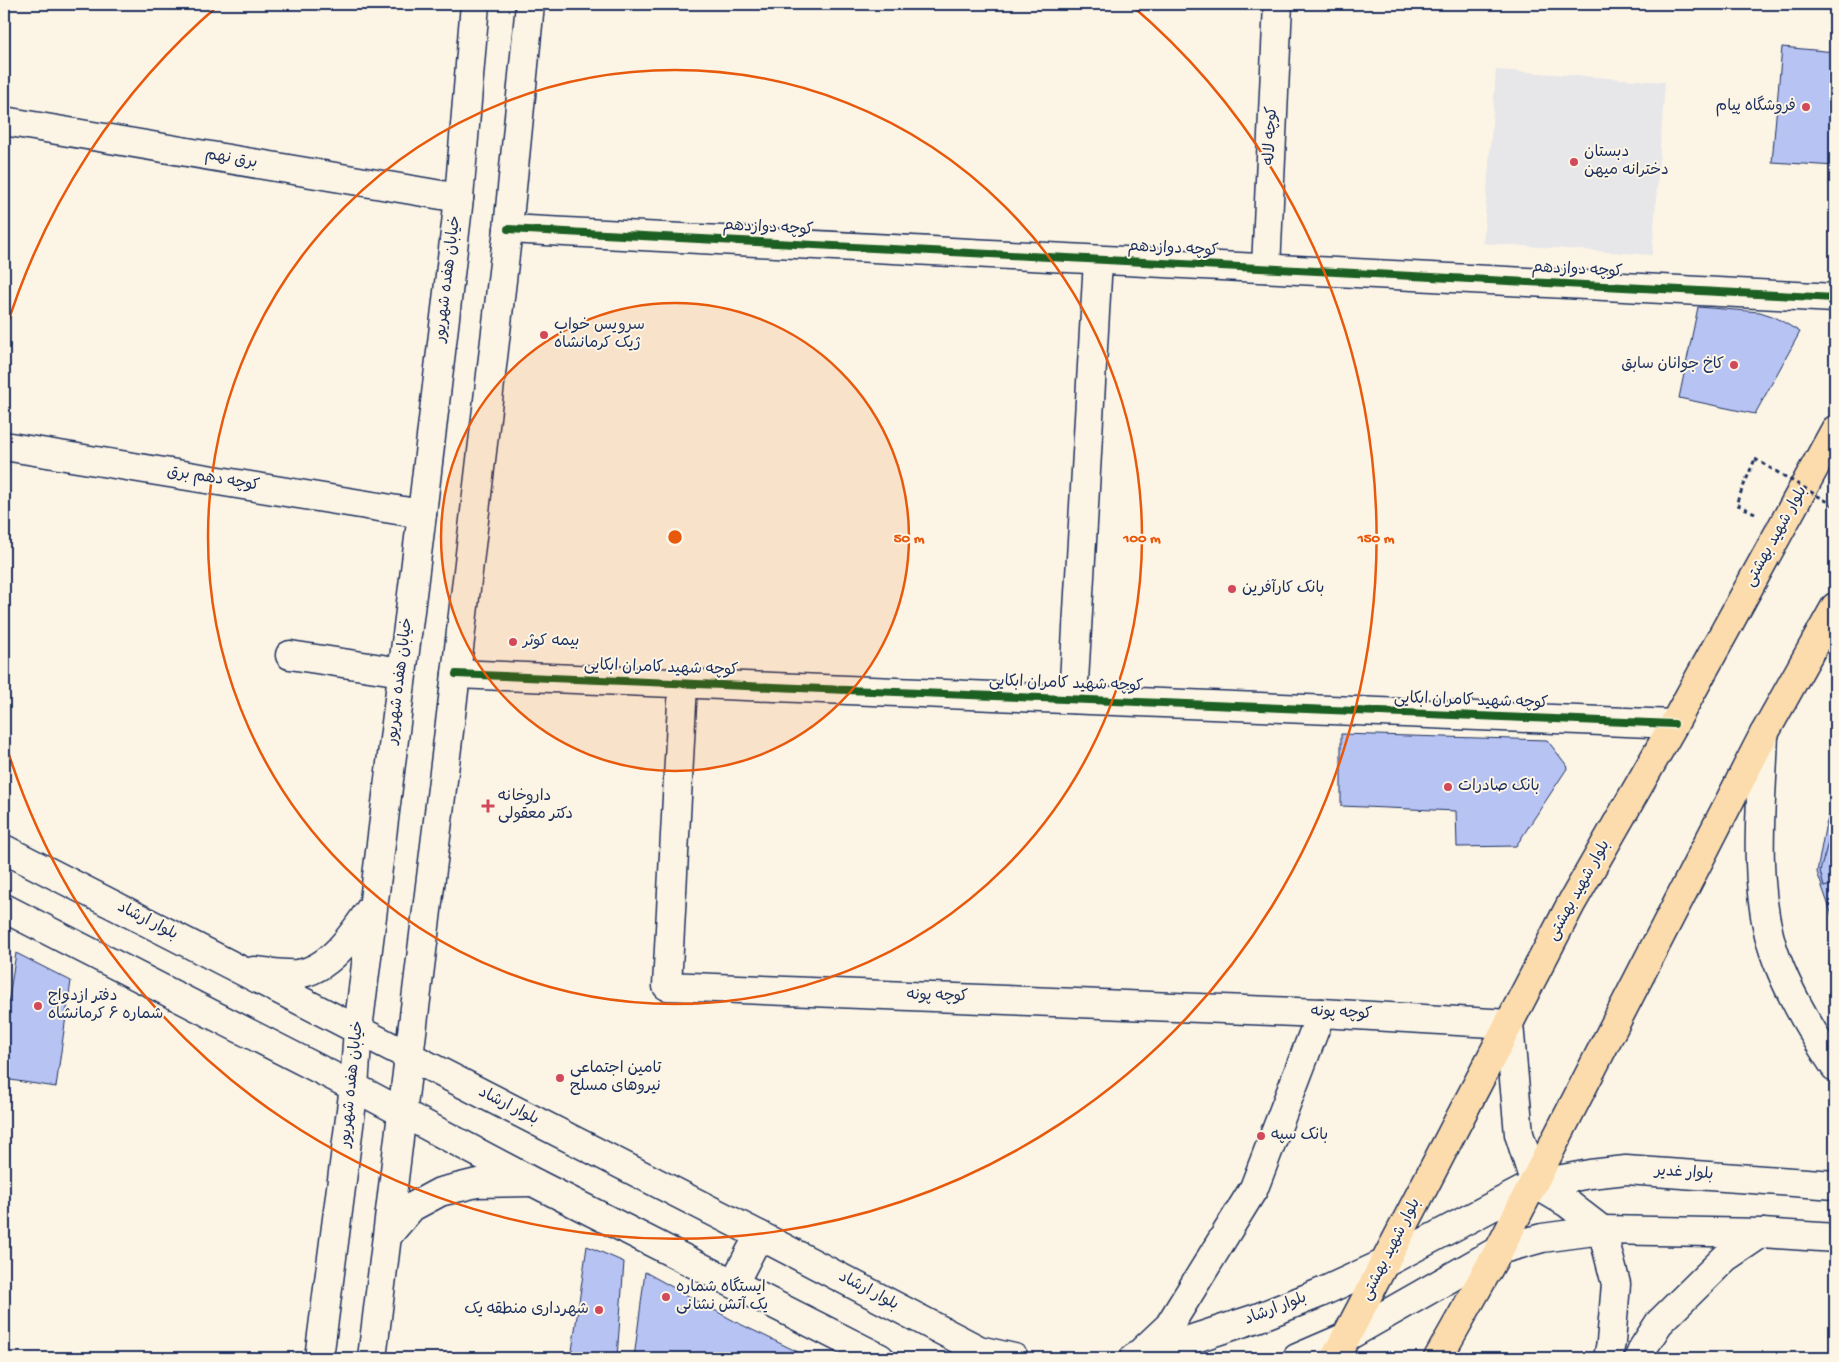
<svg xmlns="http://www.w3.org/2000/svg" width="1839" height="1362" font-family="'Gochi Hand','Playpen Sans Arabic',sans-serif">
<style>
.built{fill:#e7e6e9}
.building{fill:#b7c3f3;stroke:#1b2f5e}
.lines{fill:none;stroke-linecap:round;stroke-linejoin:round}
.minor-casing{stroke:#1b2f5e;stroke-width:31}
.secondary-casing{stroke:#1b2f5e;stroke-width:31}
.primary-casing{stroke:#1b2f5e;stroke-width:31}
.path{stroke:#1b2f5e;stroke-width:3;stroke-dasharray:4 4;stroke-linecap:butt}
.minor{stroke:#fcf5e5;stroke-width:28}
.secondary{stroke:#fcf5e5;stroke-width:28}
.primary{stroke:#fcdcac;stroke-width:28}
.path-bridge{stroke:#1b2f5e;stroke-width:3;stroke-dasharray:4 4;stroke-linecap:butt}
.cycleway-casing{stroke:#fcf5e5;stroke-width:11}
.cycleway{stroke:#1b5e20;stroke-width:8}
.ring{fill:none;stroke:#e8590c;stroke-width:2.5}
.poi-dot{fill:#d1495b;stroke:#fcf5e5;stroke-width:2}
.labels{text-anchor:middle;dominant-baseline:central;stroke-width:4;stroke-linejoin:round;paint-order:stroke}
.poi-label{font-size:16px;fill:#1b2f5e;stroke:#fcf5e5;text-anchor:start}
.street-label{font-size:16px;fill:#1b2f5e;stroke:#fcf5e5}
.centre{fill:#e8590c;stroke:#fcf5e5;stroke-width:2.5}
.ring-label{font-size:15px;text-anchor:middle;font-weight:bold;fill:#e8590c;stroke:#fcf5e5;stroke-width:4;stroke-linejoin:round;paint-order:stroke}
</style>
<rect width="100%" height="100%" fill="#fcf5e5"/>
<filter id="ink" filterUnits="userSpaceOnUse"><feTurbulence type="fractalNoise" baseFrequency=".02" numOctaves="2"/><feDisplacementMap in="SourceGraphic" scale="10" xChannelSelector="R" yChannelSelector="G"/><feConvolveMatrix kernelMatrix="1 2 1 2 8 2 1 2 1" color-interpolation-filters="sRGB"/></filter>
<g filter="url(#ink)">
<!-- built -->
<path class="built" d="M1496 70 1665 82 1652 255 1483 243Z"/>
<!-- building -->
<g class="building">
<path d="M1782 47 1835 52V166L1772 162Z"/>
<path d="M1698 307 1760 312 1775 317 1800 332 1755 414 1679 398Z"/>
<path d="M1341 734 1547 740 1568 767 1516 846 1457 847 1456 811 1341 806Z"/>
<path d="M1835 797V924L1817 872 1825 828Z"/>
<path d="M1834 821 1835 884 1824 887 1820 871Z"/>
<path d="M16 953 71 981 56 1087 4 1079V1030Z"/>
<path d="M587 1246 624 1262 617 1358H571Z"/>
<path d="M645 1272 736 1322 798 1352 797 1358H634Z"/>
</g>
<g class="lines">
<defs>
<g id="minor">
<path d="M4 121 459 198"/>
<path d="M508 229 1835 298"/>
<path d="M1266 268 1278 4"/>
<path d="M4 446 422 514"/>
<path d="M290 655 402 672"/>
<path d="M456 674 1674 724"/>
<path d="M683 684 667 986 1321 1013 1509 1024"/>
<path d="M1073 699 1098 260"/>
<path d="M1135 1358 1169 1326 1254 1188 1321 1013"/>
</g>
<g id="secondary">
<path d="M1764 734C1762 800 1753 870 1769 935 1780 980 1809 1028 1835 1067"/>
<path d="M4 849 759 1235 979 1350 1014 1358"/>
<path d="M4 908 354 1087 533 1182 880 1358"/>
<path d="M254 971C268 972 284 975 297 974 330 970 354 933 371 908"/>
<path d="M1509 1024 1519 1134 1535 1184 1567 1203 1602 1230"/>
<path d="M1602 1230 1616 1284 1611 1342 1608 1358"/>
<path d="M388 1235 412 1207 440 1192 477 1183 531 1182"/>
<path d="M734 1283 759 1235"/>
<path d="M319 1358 354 1087 358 1029 422 514 459 198 475 4"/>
<path d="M372 1358 456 674 508 229 530 4"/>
<path d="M1134 1358 1257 1318 1320 1293 1385 1263 1535 1184 1590 1174 1626 1170 1835 1185"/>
<path d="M1297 1358 1348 1336 1499 1250 1542 1238 1602 1230 1762 1233 1835 1238"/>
<path d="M1639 1358 1643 1348 1659 1323 1725 1258 1762 1233"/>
</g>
<g id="primary">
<path d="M1335 1358 1571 904 1674 724 1835 430"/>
<path d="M1438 1358 1499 1250 1764 734 1835 607"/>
</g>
</defs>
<!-- minor casing -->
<use href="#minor" class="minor-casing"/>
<!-- secondary casing -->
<use href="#secondary" class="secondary-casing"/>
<!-- primary casing -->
<use href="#primary" class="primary-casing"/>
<!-- path -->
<path class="path" d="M1755 513 1736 504 1755 459"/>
<!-- minor -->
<use href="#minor" class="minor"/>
<!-- secondary -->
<use href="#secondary" class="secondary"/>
<!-- primary -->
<use href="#primary" class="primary"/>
<!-- path-bridge -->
<path class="path-bridge" d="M1755 459 1835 506"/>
<defs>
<g id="cycleway">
<path d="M508 229 1835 298"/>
<path d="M456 674 1674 724"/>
</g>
</defs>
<!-- cycleway casing -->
<use href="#cycleway" class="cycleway-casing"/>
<!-- cycleway -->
<use href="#cycleway" class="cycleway"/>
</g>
</g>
<!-- distance rings -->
<circle cx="675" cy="537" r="234" fill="#e8590c" fill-opacity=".12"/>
<g class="ring">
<circle cx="675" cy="537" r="234"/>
<circle cx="675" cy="537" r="467"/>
<path d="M5 332A701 701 0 0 1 220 4M1130 4A701 701 0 1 1 5 742"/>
</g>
<!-- markers -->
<g class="poi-dot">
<circle cx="1806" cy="107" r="5"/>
<circle cx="1574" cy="162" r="5"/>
<circle cx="544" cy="335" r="5"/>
<circle cx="1734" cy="365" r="5"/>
<circle cx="1232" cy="589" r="5"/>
<circle cx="513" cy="642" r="5"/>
<circle cx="1448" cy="787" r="5"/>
<path d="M485.5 798.5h5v5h5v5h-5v5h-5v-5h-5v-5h5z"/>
<circle cx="38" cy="1006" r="5"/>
<circle cx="560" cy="1078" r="5"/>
<circle cx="1261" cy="1136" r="5"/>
<circle cx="666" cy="1297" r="5"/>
<circle cx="599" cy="1310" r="5"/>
</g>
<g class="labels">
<!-- poi labels -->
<g class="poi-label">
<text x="1796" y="107" text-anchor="end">فروشگاه پیام</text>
<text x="1584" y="153">دبستان<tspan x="1584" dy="18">دخترانه میهن</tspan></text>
<text x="554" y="326">سرویس خواب<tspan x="554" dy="18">ژیک کرمانشاه</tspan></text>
<text x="1724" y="365" text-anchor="end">کاخ جوانان سابق</text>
<text x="1242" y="589">بانک کارآفرین</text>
<text x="523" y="642">بیمه کوثر</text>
<text x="1458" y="787">بانک صادرات</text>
<text x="498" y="797">داروخانه<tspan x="498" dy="18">دکتر معقولی</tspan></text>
<text x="48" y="997">دفتر ازدواج<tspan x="48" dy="18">شماره ۶ کرمانشاه</tspan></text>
<text x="570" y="1069">تامین اجتماعی<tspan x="570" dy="18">نیروهای مسلح</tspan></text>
<text x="1271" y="1136">بانک سپه</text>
<text x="676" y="1288">ایستگاه شماره<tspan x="676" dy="18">یک آتش نشانی</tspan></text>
<text x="589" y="1310" text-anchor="end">شهرداری منطقه یک</text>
</g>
<!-- street labels -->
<g class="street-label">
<text transform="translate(1272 136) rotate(-87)">کوچه لاله</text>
<text transform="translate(231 160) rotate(10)">برق نهم</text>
<text transform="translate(768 229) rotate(3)">کوچه دوازدهم</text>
<text transform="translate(1173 250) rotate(3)">کوچه دوازدهم</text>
<text transform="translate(1577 271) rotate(3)">کوچه دوازدهم</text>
<text transform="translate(449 279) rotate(-83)">خیابان هفده شهریور</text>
<text transform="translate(213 480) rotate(9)">کوچه دهم برق</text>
<text transform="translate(1777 537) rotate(-61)">بلوار شهید بهشتی</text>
<text transform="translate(661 669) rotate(2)">کوچه شهید کامران ابکایی</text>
<text transform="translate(401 681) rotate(-83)">خیابان هفده شهریور</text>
<text transform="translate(1066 685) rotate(2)">کوچه شهید کامران ابکایی</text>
<text transform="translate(1471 702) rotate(2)">کوچه شهید کامران ابکایی</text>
<text transform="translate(1580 891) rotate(-61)">بلوار شهید بهشتی</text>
<text transform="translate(147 922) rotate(27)">بلوار ارشاد</text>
<text transform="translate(937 997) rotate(2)">کوچه پونه</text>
<text transform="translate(1341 1014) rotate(3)">کوچه پونه</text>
<text transform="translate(353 1084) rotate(-84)">خیابان هفده شهریور</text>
<text transform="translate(508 1107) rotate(27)">بلوار ارشاد</text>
<text transform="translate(1684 1174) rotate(4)">بلوار غدیر</text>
<text transform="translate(1392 1250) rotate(-63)">بلوار شهید بهشتی</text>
<text transform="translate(868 1292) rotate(28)">بلوار ارشاد</text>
<text transform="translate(1276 1310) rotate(-21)">بلوار ارشاد</text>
</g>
</g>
<circle cx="675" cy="537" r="8" class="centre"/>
<g class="ring-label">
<text x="909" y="542">50 m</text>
<text x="1142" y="542">100 m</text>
<text x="1376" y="542">150 m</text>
</g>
<!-- margin -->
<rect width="1839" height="1362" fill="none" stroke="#fcf5e5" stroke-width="20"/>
<rect x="10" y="10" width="1819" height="1342" fill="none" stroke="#1b2f5e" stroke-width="2" filter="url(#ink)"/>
</svg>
